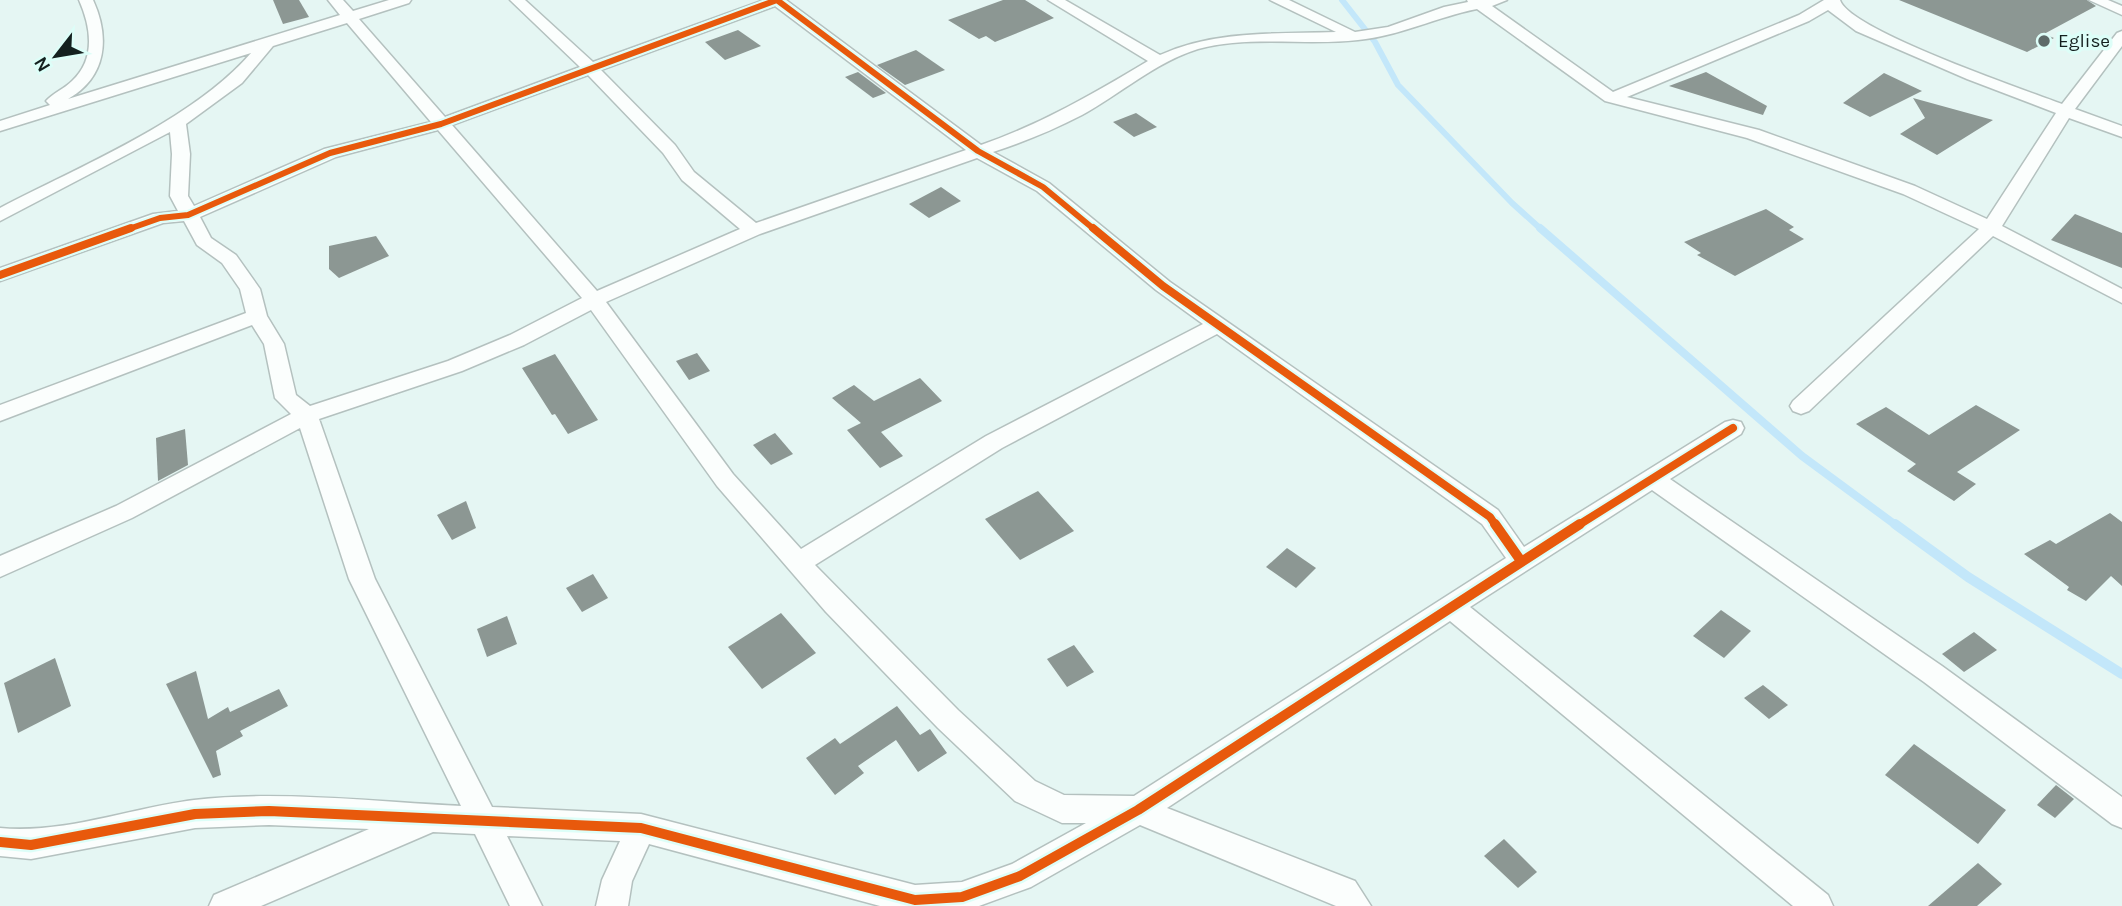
<svg xmlns="http://www.w3.org/2000/svg" width="2122" height="906" font-family="Karla,sans-serif">
<style>
.lines{fill:none;stroke-linecap:round;stroke-linejoin:round}
.stream-far2{stroke:#c3e7fa;stroke-width:6}
.stream-far1{stroke:#c3e7fa;stroke-width:8}
.stream{stroke:#c3e7fa;stroke-width:10}
.building{fill:#8c9793}
.street-casing{stroke:#b4c1bf;stroke-width:3}
.street{fill:#fbfefd;fill-rule:evenodd}
.cycleway-far2-casing{stroke:#ddfef8;stroke-width:10}
.cycleway-far1-casing{stroke:#ddfef8;stroke-width:12}
.cycleway-casing{stroke:#ddfef8;stroke-width:15}
.cycleway-far2{stroke:#e8590c;stroke-width:6}
.cycleway-far1{stroke:#e8590c;stroke-width:8}
.cycleway{stroke:#e8590c;stroke-width:10}
.poi-dot{fill:#5d6b69;stroke:#ddfef8;stroke-width:2.5}
.labels{text-anchor:middle;dominant-baseline:central;stroke-width:7;stroke-linejoin:round;paint-order:stroke}
.far-poi-label{font-size:19px;fill:#14201f;stroke:#ddfef8;text-anchor:start}
</style>
<rect width="100%" height="100%" fill="#e5f6f3"/>
<g class="lines">
<!-- stream-far2 -->
<path class="stream-far2" d="M1342 0 1375 42 1398 85 1512 203 1542 230"/>
<!-- stream-far1 -->
<path class="stream-far1" d="M1540 228 1802 456 1897 526"/>
<!-- stream -->
<path class="stream" d="M1895 524 1968 577 2122 674"/>
</g>
<!-- building -->
<g class="building">
<path d="M273 0H299L309 17 283 24Z"/>
<path d="M1003 0H1025L1054 18 995 42 986 36 979 39 948 20Z"/>
<path d="M1899 0H2087L2096 6 2044 34 2054 38 2027 52Z"/>
<path d="M738 30 761 46 725 60 705 42Z"/>
<path d="M916 50 945 70 905 85 877 65Z"/>
<path d="M858 72 886 93 873 98 845 77Z"/>
<path d="M1706 72 1767 106 1763 115 1669 86Z"/>
<path d="M1884 73 1922 91 1870 117 1843 103Z"/>
<path d="M1913 98 1993 120 1937 155 1900 134 1925 118Z"/>
<path d="M1136 113 1157 127 1134 137 1113 122Z"/>
<path d="M941 187 961 201 929 218 909 204Z"/>
<path d="M1766 209 1794 227 1789 230 1804 239 1735 276 1697 255 1701 253 1684 242Z"/>
<path d="M2075 214 2122 233V268L2051 240Z"/>
<path d="M376 236 389 256 339 278 329 269V246Z"/>
<path d="M697 353 710 371 689 380 676 361Z"/>
<path d="M555 354 598 420 568 434 555 414 552 415 522 368Z"/>
<path d="M920 378 942 401 881 432 903 456 880 468 847 430 861 423 832 398 854 385 874 401Z"/>
<path d="M1976 405 2020 430 1957 472 1976 484 1954 501 1907 471 1916 464 1856 424 1886 407 1929 435Z"/>
<path d="M185 429 188 465 158 481 156 438Z"/>
<path d="M775 433 793 454 771 465 753 445Z"/>
<path d="M1038 491 1074 531 1020 560 985 519Z"/>
<path d="M466 501 476 528 452 540 437 515Z"/>
<path d="M2110 513 2122 522V586L2111 576 2086 601 2067 590 2069 587 2024 554 2050 540 2056 544Z"/>
<path d="M1287 548 1316 568 1296 588 1266 567Z"/>
<path d="M593 574 608 598 582 612 566 588Z"/>
<path d="M1721 610 1751 631 1724 658 1693 636Z"/>
<path d="M781 613 816 653 762 689 728 647Z"/>
<path d="M507 616 517 644 487 657 477 629Z"/>
<path d="M1974 632 1997 650 1964 672 1942 654Z"/>
<path d="M1074 645 1094 672 1067 687 1047 659Z"/>
<path d="M55 658 71 706 18 733 4 683Z"/>
<path d="M196 671 208 719 228 707 230 712 279 689 288 706 240 731 243 736 216 751 221 775 213 778 166 684Z"/>
<path d="M1763 685 1788 705 1769 719 1744 698Z"/>
<path d="M897 706 920 735 930 729 947 753 918 772 896 740 858 766 864 773 835 795 806 758 835 738 840 744Z"/>
<path d="M1914 744 2006 810 1978 844 1885 775Z"/>
<path d="M2056 785 2074 799 2055 818 2037 805Z"/>
<path d="M1504 839 1537 872 1518 888 1484 856Z"/>
<path d="M1978 863 2002 884 1977 906H1928Z"/>
</g>
<g class="lines">
<defs>
<g id="street">
<path d="M79 0H93C110 37 107 77 68 99L340 15 328 0H343L353 11 389 0H411L409 3 359 19 445 117 580 67 510 0H525L593 62 764 0H786L981 145C1041 124 1093 94 1148 61L1048 0H1065L1160 55C1216 30 1275 34 1336 32L1270 0H1289L1355 32 1388 27 1444 7 1468 2 1467 0H1507L1492 6 1613 92 1799 15 1824 0H1840C1849 30 2025 90 2062 104L2117 33 2122 31V46L2075 109 2122 126V137L2069 118 2002 226 2122 289V303L1993 236 1809 411 1801 414 1793 411 1790 406 1793 401 1979 229 1903 194 1747 138 1605 101 1477 9C1436 17 1400 36 1358 40 1308 46 1247 35 1198 49 1156 62 1120 94 1082 115 1053 130 1024 142 993 152L1049 183 1170 282 1498 510 1524 547 1725 422 1733 420 1741 422 1744 428 1741 434 1670 479 1942 666 2122 797V828L2112 824 1924 682 1652 490 1470 607 1828 895 1833 906H1793L1450 621 1167 808 1355 881 1371 906H1336L1140 825 1031 887 979 906H880L649 844 632 881 628 906H596L602 880 620 841 507 836 542 906H510L475 834 433 832 261 906H209L214 895 369 829 269 825 195 828 31 859 0 856V828C65 834 130 808 194 800 278 790 375 802 461 806L349 579 300 428 132 518 0 577V556L116 506 291 414 275 398 264 344 252 325 0 421V405L246 313 240 289 222 263 197 245 184 221 163 223 0 281V268L153 214 178 211 170 196 172 154 170 132 0 221V208C80 166 192 121 251 53L0 131V121L50 105 46 101C53 93 64 89 72 81 96 59 91 27 79 0ZM775 6 966 150 756 223 694 172 675 145 601 70ZM1828 10 1856 31 1967 79 2056 113 1987 219 1915 186 1759 130 1627 97 1809 21ZM347 23 431 122 324 149 194 206 188 196 190 154 186 124 242 83 273 46ZM588 75 663 153 682 180 740 229 597 291 452 125ZM438 130 582 298 510 335 448 361 310 406 296 395 284 344 267 316 260 289 236 255 211 238 200 217 336 157ZM977 158 1037 191 1156 290 1203 324 986 436 801 549 733 474 606 302 760 234ZM591 310 717 486 826 612 938 728 1015 801 1062 823H1086L1012 864 962 882 915 885 641 814 492 807 375 579 319 419 462 371 524 345ZM1217 334 1482 524 1506 558 1134 796 1064 795 1035 781 958 710 815 565 1002 448Z"/>
<path d="M2089 0H2108L2122 6V15Z"/>
</g>
</defs>
<!-- street casing -->
<use href="#street" class="street-casing"/>
<!-- street -->
<use href="#street" class="street"/>
<defs>
<path id="cycleway-far2" d="M126 230 160 218 188 215 330 153 441 124 777 0 978 151 1043 187 1095 230"/>
<g id="cycleway-far1">
<path d="M1093 228 1163 286 1490 517 1496 526"/>
<path d="M0 275 131 228"/>
<path d="M1577 526 1733 428"/>
</g>
<g id="cycleway">
<path d="M1495 524 1521 561"/>
<path d="M0 842 31 845 195 814 269 811 641 828 915 900 962 897 1020 876 1138 810 1580 524"/>
</g>
</defs>
<!-- cycleway-far2 casing -->
<use href="#cycleway-far2" class="cycleway-far2-casing"/>
<!-- cycleway-far1 casing -->
<use href="#cycleway-far1" class="cycleway-far1-casing"/>
<!-- cycleway casing -->
<use href="#cycleway" class="cycleway-casing"/>
<!-- cycleway-far2 -->
<use href="#cycleway-far2" class="cycleway-far2"/>
<!-- cycleway-far1 -->
<use href="#cycleway-far1" class="cycleway-far1"/>
<!-- cycleway -->
<use href="#cycleway" class="cycleway"/>
</g>
<!-- markers -->
<circle class="poi-dot" cx="2044" cy="41" r="7"/>
<g class="labels">
<!-- far-poi labels -->
<g class="far-poi-label">
<text x="2058" y="41">Eglise</text>
</g>
</g>
<!-- north arrow -->
<g transform="translate(56 56) rotate(239)" stroke="#ddfef8" stroke-width="5" paint-order="stroke">
<path d="M0-5L12 26L0 18L-12 26Z" fill="#14201f"/>
<text y="-10" font-size="19" font-weight="bold" text-anchor="middle" fill="#14201f">N</text>
</g>
</svg>
